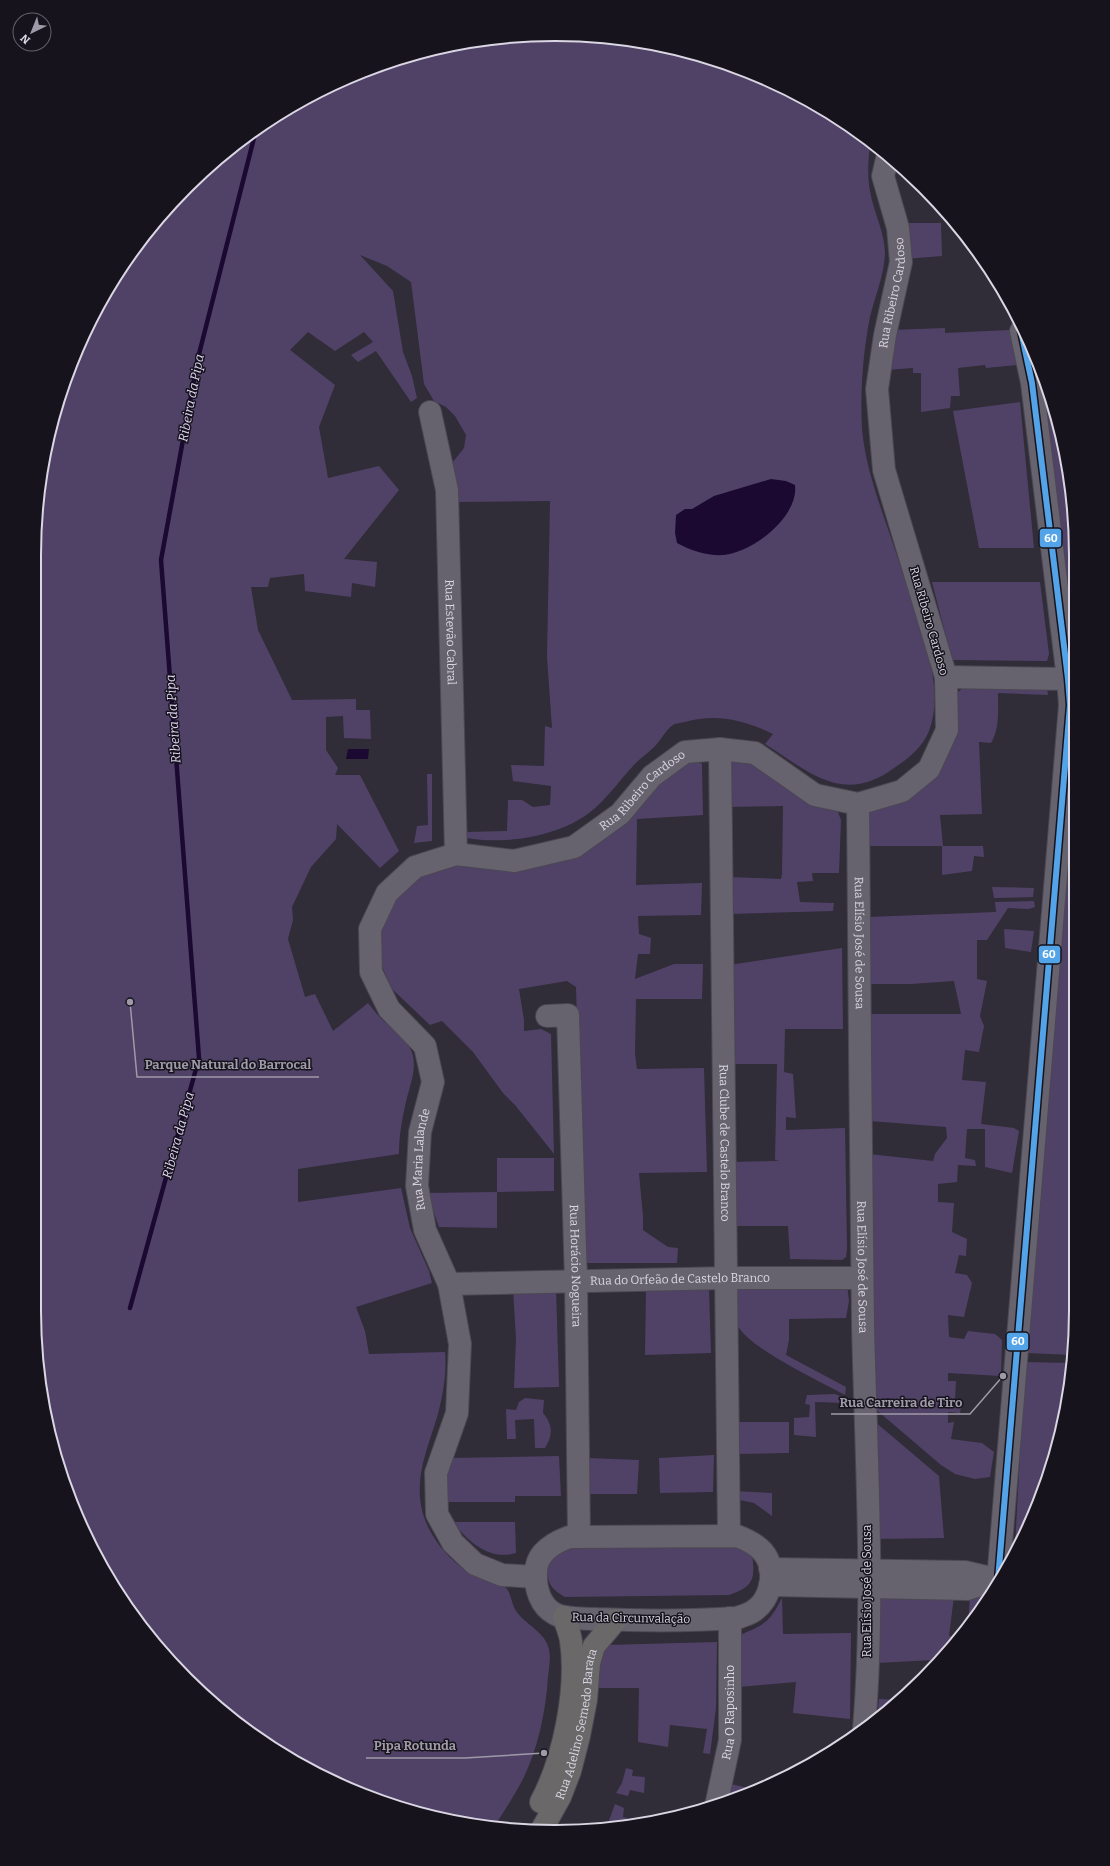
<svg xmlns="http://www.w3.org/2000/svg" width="1110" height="1866" font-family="Bitter,serif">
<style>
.green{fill:#504267}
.water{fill:#1c0932}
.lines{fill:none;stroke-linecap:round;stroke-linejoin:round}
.stream{stroke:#1c0932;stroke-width:4.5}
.minor-casing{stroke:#4b4852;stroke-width:24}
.major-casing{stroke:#4b4852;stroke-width:24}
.minor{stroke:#67636e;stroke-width:22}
.major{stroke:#6b6869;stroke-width:22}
.bus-1-casing{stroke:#16131c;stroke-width:9}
.bus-1{stroke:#53a3e8;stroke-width:6}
.labels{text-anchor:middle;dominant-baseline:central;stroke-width:3;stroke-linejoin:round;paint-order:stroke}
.street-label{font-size:12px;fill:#dad6e3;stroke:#16131c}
.water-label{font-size:13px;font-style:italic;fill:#dfd4f4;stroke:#16131c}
.rim{fill:none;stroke:#dad6e3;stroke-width:2}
.leader{fill:none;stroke:#9e9aa7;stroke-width:1.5}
.callout-dot{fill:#9e9aa7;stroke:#16131c;stroke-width:1.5}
.callout-label{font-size:13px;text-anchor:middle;font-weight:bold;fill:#9e9aa7;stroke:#16131c;stroke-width:3;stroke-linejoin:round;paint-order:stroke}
.line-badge{stroke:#16131c;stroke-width:1.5}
.badge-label{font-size:11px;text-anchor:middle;font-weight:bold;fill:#fff}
</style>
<rect width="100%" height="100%" fill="#302c38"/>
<!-- green -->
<g class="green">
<path d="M555 34 657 44 755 74 845 122 870 144C868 162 867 178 871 196 875 215 885 234 885 254 884 276 875 296 870 317 863 352 860 393 862 429 865 463 877 497 888 529 898 559 908 588 917 617 928 653 943 694 929 731 922 748 909 758 894 768 843 806 808 771 765 744L773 734C745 720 715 713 685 722 682 723 676 723 673 725 666 729 660 742 653 748 647 754 639 759 633 766 620 780 609 796 594 809 562 837 502 846 462 837L465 832 507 831 508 800H522L533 807 550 805 551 786 513 781 511 765 544 766 545 726 552 728 547 657 550 501 453 502 452 463 464 448 466 435 455 416 446 407 434 401 424 384 411 282 387 266 360 255 393 291 403 352 412 376 417 398 411 402 376 351 358 362 351 355 373 342 364 332 335 351 308 332 290 350 335 385 319 427 328 478 379 466 399 490 344 559 377 562 375 587 352 583 351 597 305 591 304 574 270 578 268 587H251L258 630 292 700 356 699V710H370L371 739 344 738 343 716 326 717V750L338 768 335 775H360L399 851 380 868 337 824 336 839 311 867 292 907 293 920 288 939 305 997 315 994 333 1031 368 1003C373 1009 378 1016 384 1021 394 1030 404 1035 410 1048 419 1065 410 1084 406 1102 402 1119 399 1136 399 1154L298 1169V1202L401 1188 410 1228 429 1271 432 1283 356 1307 365 1331 369 1354 445 1352C447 1372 443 1395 438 1414 428 1448 413 1478 423 1514 431 1541 456 1569 482 1579 490 1582 502 1582 507 1589 511 1594 512 1605 516 1611 526 1625 545 1632 549 1649 551 1658 549 1668 548 1677 546 1710 538 1749 523 1779 514 1796 504 1812 493 1828L388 1804 324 1778 238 1724 142 1628 88 1542 62 1478 38 1379 35 521 62 387 122 265 187 186 266 122 356 74 454 44Z"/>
<path d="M903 223H941L942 256 905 259Z"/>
<path d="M945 328V333L1009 330 1017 365 986 368 985 365 958 368 960 396H951L950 408 921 412V373H913V368L886 370 891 330Z"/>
<path d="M1039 388H1045L1058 420 1075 521V600H1067Z"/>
<path d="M1020 402 1034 548H979L953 411Z"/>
<path d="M932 582H1040L1049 654 1047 661 952 660Z"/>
<path d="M1047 687 1048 695 998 693C998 709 1000 728 991 743L979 742 982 814 940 815 943 846H983L984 857 974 856 972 871 942 875V846H865L866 811 899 800 958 692 963 688Z"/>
<path d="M738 755 829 805 838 812 841 820 839 873H812L813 881 797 882 800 902 834 903 833 911 729 914V877L781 879 782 874 783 806 728 807 729 764Z"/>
<path d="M694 759 702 764 703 815 637 819 636 885 702 883 701 915 638 916 639 934 651 938 650 954H638L635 979 674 964H703L702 999H636L635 1054 637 1069 704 1068 707 1172 639 1173 643 1216V1230L668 1247 678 1248 677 1263H584L576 987 567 981 519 989 524 1020V1031L541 1029 551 1034 554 1154 515 1105 503 1093 473 1052 442 1021 430 1025 391 988 380 961 378 930 383 914 415 874 460 863 530 867Z"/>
<path d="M1075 769V1345L1073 1355 1026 1353 1029 1281 1037 1241Z"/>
<path d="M427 774H432V841L414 843 417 826 428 825Z"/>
<path d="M992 887 1034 888 1033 897 994 898Z"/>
<path d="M1034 901 1035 907 1029 909 1008 908 987 940H977V979L987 981 980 1016 984 1026 979 1052 965 1050 962 1080 986 1082 981 1124 1014 1128 1019 1131 1012 1173 985 1167V1129H967L965 1158 975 1160 976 1166 958 1165 957 1182 938 1184V1202L954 1203 952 1232 967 1239 966 1256 959 1255 955 1273 967 1275 972 1283 964 1317 948 1315 949 1337 964 1339 968 1331 995 1334 1002 1340 1001 1376 948 1373V1381H956L955 1400 962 1401 960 1413 948 1412V1423L954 1422 951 1439 982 1443 994 1452 990 1477 975 1479 955 1474 941 1465 873 1407 869 1154 933 1161 935 1154 947 1138 946 1127 870 1121 866 1014H961L954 981 911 984H869L868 917 996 912 995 902Z"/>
<path d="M1004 929 1034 931 1031 952 1005 948Z"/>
<path d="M842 948 843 1029H785L784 1072 793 1074 796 1118 786 1117V1130L845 1128 847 1249 846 1257 842 1260 790 1259 788 1226H735L731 1162 780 1161 775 1160 777 1064H731L729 965Z"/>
<path d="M497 1158H554V1191L497 1192V1228L439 1227 427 1193 497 1192Z"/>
<path d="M847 1285 849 1301 846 1318 789 1319V1340L786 1355 846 1387 845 1395C821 1382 746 1347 737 1324 733 1315 736 1299 736 1290L739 1286Z"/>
<path d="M646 1287H706L709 1290 711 1353 645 1355Z"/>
<path d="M556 1289 559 1387 514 1388 516 1338 513 1290Z"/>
<path d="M1025 1362 1071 1363 1048 1479 1015 1547Z"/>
<path d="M835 1394 847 1399 846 1403 815 1402 816 1437 794 1435V1418L809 1417 810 1405 805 1404 807 1395Z"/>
<path d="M525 1398 544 1400 543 1413C553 1424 553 1436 545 1448H535L534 1419 515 1420 516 1439H507L506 1409 516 1410 519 1402Z"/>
<path d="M874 1421 939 1476 944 1538 874 1539Z"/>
<path d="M736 1422H789V1453L736 1454Z"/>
<path d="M714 1455 713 1492 660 1493 659 1458Z"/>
<path d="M559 1456 561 1496H515V1502H446L444 1487 449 1458Z"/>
<path d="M588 1458 639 1460 637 1494H588Z"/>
<path d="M733 1491 772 1493V1516L754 1503 735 1499Z"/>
<path d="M453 1522H515L516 1553C490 1561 468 1542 453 1522Z"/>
<path d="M732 1540 752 1555C756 1580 752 1587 729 1595L565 1597C547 1587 546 1579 549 1559L570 1545Z"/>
<path d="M878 1594 954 1596 949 1636 958 1637 934 1666V1660L877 1663Z"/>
<path d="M983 1595 981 1609 968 1625 970 1597Z"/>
<path d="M782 1598 783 1634 851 1633 850 1719 793 1713 796 1682 739 1687 742 1634C766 1624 770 1621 782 1598Z"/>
<path d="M717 1642 716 1708 710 1754 703 1753 707 1729 670 1725 668 1747 638 1742 639 1688H594L596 1662 606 1645Z"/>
<path d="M879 1699 900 1700 877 1720Z"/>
<path d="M626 1768 633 1770 632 1776 645 1777 644 1793 630 1790 628 1796 616 1793 622 1783Z"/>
<path d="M731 1784 757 1790 728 1802Z"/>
<path d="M615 1804 624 1808 623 1817 634 1820 633 1825 613 1828 607 1826Z"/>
</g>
<!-- water -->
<g class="water">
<path d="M771 479 786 481 795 485C799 516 754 552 724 555 708 556 691 551 677 543L675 533 676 515 685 509H692L714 496Z"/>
<path d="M348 749H369L368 759H346Z"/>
</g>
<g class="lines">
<!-- stream -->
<path class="stream" d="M130 1308 199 1058 161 560 198 358 256 130"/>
<defs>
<g id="minor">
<path id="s1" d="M430 412 447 490 456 854"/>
<path d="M946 677 1068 679"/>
<path id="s2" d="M720 749 729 1536"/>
<path id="s3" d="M858 804C860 978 860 1151 863 1325 866 1458 875 1596 864 1729"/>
<path id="s4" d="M547 1016 568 1015 576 1281 579 1537"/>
<path id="s5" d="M449 1284 727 1278H862"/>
<path d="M737 1536C748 1540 756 1544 763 1552 778 1570 771 1601 752 1612 747 1615 742 1616 737 1618 691 1621 644 1621 597 1619 584 1618 568 1620 555 1614 540 1606 535 1588 536 1572 536 1553 553 1543 569 1537Z"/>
<path d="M770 1569 965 1572 995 1579"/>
<path id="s6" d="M536 1577 502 1575 475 1564 453 1543 437 1514 436 1473 457 1413 460 1344 449 1284 425 1230 417 1186 420 1132 433 1082 425 1046 389 1009 371 972 370 929 387 893 415 867 456 854 514 861 574 847 620 814 652 776 685 752 720 749 755 753 815 795 858 804 902 791 929 769 947 730 946 677 884 470 877 389 885 335 901 262 898 228 883 176 887 159"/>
<path d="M998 1580 1070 705 1068 679 1032 383 1021 331"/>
<path d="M770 1585 967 1589 998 1579"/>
<path id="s7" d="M716 1806 730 1740V1618"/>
</g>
<g id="major">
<path d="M541 1802C564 1759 578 1689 571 1641 570 1633 566 1625 564 1617"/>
<path id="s8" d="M541 1831 560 1797 570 1771 579 1736 586 1700 589 1663 594 1646 616 1620"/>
</g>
</defs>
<!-- minor casing -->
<use href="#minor" class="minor-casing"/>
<!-- major casing -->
<use href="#major" class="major-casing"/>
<!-- minor -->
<use href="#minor" class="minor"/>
<!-- major -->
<use href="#major" class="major"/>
<defs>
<path id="bus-1" d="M998 1580 1070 705 1068 679 1032 383 1021 331"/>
</defs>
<!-- bus-1 casing -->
<use href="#bus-1" class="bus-1-casing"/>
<!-- bus-1 -->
<use href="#bus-1" class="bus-1"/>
</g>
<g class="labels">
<!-- street labels -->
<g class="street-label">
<text stroke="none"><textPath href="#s6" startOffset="1891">Rua Ribeiro Cardoso</textPath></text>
<text transform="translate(929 621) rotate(74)">Rua Ribeiro Cardoso</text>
<text stroke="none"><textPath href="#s1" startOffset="222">Rua Estevão Cabral</textPath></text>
<text stroke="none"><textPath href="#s6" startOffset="1074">Rua Ribeiro Cardoso</textPath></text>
<text stroke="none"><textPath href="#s3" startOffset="139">Rua Elísio José de Sousa</textPath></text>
<text stroke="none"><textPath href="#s2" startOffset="394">Rua Clube de Castelo Branco</textPath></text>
<text stroke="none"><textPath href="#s6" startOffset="492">Rua Maria Lalande</textPath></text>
<text stroke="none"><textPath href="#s4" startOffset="272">Rua Horácio Nogueira</textPath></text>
<text stroke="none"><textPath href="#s3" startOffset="463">Rua Elísio José de Sousa</textPath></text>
<text stroke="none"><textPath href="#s5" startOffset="231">Rua do Orfeão de Castelo Branco</textPath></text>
<text transform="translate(867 1591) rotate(-90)">Rua Elísio José de Sousa</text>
<text transform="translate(631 1618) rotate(1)">Rua da Circunvalação</text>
<text stroke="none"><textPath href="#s7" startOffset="95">Rua O Raposinho</textPath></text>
<text stroke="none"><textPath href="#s8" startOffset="114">Rua Adelino Semedo Barata</textPath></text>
</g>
<!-- water labels -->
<g class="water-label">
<text transform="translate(191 398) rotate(-79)">Ribeira da Pipa</text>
<text transform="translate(173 719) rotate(-94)">Ribeira da Pipa</text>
<text transform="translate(178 1135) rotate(-75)">Ribeira da Pipa</text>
</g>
</g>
<!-- crop -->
<path d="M0 0H1110V1866H0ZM555 41H555A514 514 0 0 1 1069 555V1311A514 514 0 0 1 555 1825H555A514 514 0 0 1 41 1311V555A514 514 0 0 1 555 41Z" fill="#16131c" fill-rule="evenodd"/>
<path class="rim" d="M555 41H555A514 514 0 0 1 1069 555V1311A514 514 0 0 1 555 1825H555A514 514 0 0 1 41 1311V555A514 514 0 0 1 555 41Z"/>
<!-- callouts -->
<path class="leader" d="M130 1002L137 1077H319M1003 1376L970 1414H831M544 1753L465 1758H366"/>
<g class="callout-dot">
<circle cx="130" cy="1002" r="4"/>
<circle cx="1003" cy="1376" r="4"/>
<circle cx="544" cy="1753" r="4"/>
</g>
<g class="callout-label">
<text x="228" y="1069">Parque Natural do Barrocal</text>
<text x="901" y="1407">Rua Carreira de Tiro</text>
<text x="415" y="1750">Pipa Rotunda</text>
</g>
<g class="line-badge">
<rect x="1039" y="528" width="23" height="20" rx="4" fill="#53a3e8"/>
<rect x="1038" y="945" width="23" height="19" rx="4" fill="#53a3e8"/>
<rect x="1006" y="1332" width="23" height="19" rx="4" fill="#53a3e8"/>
</g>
<g class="badge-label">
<text x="1051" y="542">60</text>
<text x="1049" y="958">60</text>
<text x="1018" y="1345">60</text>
</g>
<!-- north arrow -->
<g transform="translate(32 32) rotate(223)"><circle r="19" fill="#16131c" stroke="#64616c"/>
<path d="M0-3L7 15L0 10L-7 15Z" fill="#9e9aa7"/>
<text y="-6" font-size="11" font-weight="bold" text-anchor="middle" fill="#dad6e3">N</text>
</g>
</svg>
